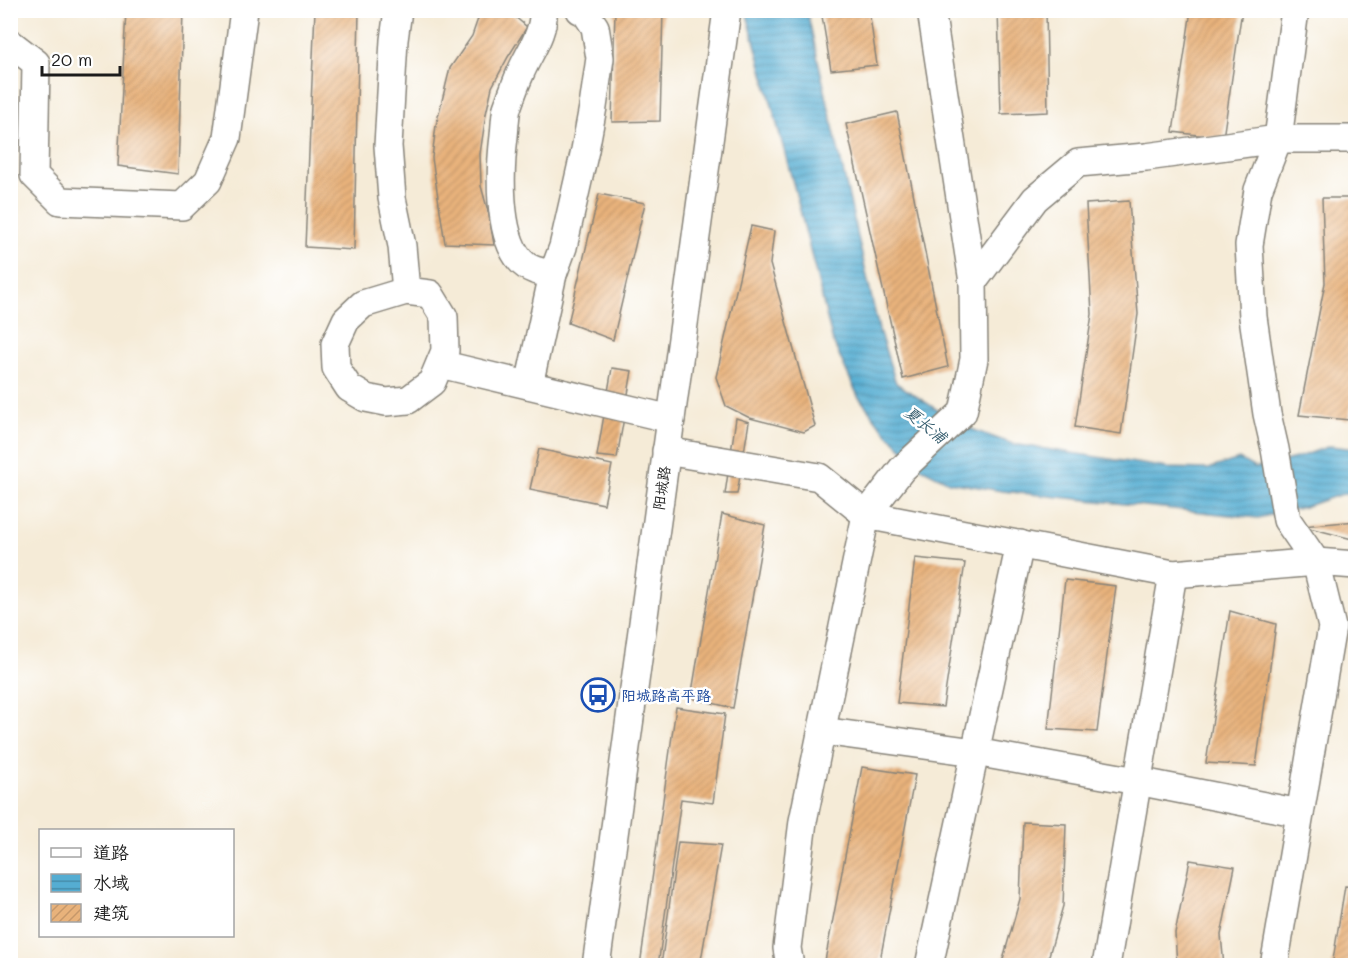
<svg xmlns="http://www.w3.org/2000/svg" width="1366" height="976" font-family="Mali,'LXGW WenKai TC',sans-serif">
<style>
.water{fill:url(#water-rules);stroke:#386477;stroke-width:1.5}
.building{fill:url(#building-hatch)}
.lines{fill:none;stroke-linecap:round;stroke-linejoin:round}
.minor-casing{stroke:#88847a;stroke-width:30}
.minor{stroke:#fff;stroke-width:27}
.labels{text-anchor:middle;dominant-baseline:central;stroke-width:5;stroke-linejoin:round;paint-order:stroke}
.street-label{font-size:15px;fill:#1c1c1c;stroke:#fff}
.transit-label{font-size:15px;fill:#164399;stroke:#fff;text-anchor:start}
.water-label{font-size:16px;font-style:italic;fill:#365d6e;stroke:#fff}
</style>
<defs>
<pattern id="water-rules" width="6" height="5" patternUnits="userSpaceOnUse" patternTransform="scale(1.5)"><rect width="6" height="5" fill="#55add2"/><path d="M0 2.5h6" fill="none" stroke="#468caa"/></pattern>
<pattern id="building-hatch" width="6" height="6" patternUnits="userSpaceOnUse" patternTransform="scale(1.5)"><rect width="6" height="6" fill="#e8b27b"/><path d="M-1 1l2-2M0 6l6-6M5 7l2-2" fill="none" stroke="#c6986a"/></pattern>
</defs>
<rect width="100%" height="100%" fill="#fff"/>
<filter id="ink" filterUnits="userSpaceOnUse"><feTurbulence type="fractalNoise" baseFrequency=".0167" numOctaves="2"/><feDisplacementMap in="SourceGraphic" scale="12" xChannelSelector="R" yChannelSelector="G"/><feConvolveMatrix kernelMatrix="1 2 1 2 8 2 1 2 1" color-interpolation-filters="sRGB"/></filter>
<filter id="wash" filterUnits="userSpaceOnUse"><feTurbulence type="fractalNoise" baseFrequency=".008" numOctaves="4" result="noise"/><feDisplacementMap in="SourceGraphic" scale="24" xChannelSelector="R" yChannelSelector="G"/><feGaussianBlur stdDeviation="1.35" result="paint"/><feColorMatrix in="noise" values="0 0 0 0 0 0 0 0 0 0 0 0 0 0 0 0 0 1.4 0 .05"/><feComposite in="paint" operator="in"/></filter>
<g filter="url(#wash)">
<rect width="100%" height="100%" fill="#f5ebd7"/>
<!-- water -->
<path class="water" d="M746 11H807L879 330 896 383 939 411 976 431 1013 444 1168 468 1208 469 1239 459 1255 468 1296 458 1330 446 1355 449V492L1339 495 1304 507 1258 518 1002 491 949 482 921 468 884 430 858 396 833 342 795 190Z"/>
<g id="blocks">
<!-- building -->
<g class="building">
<path d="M126 10H183L178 174 118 166Z"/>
<path d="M315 10H359L354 250 305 247Z"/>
<path d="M485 10H507L527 27 508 57 492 87 486 114 480 154 481 186 489 215 494 245 445 243 432 158 436 125 450 68 472 36 480 13Z"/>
<path d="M615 10H663L660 121 612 122Z"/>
<path d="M821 10H869L877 65 831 70Z"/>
<path d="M998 10H1046L1048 112 1001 114Z"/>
<path d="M1191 10H1242L1223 138 1173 132Z"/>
<path d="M897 112 948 367 903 379 846 124Z"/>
<path d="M599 194 645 203 613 340 568 323Z"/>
<path d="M1322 198H1356V378L1349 420 1299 415 1325 283Z"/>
<path d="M1129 201 1138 314 1121 434 1075 427 1092 314 1086 204Z"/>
<path d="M751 226 774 231 770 264 815 426 804 432 750 418 726 406 716 377Z"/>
<path d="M612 368 632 371 617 458 597 456Z"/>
<path d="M736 418 749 422 737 494H725Z"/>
<path d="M539 449 612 465 604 504 530 489Z"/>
<path d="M722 514 765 525 733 708 691 698Z"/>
<path d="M1356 521V540L1302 526Z"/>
<path d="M915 558 965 563 943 707 897 703Z"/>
<path d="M1065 580 1116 586 1097 732 1048 729Z"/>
<path d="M1230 611 1276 624 1256 766 1206 763Z"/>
<path d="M676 707 725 714 713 803 681 799 658 966H640Z"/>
<path d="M862 767 915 775 879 966H824Z"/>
<path d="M1023 822 1066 824 1063 906 1046 966H1001L1020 899Z"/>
<path d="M678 842 721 845 700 966H661Z"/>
<path d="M1190 860 1235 867 1221 935 1224 966H1177L1175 933Z"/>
<path d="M1345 886 1356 887V966H1332Z"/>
</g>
</g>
</g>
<g filter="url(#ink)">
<use href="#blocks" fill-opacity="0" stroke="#88847a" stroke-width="1.5"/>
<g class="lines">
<defs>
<g id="minor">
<path d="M398 10 394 40 388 146 392 198 402 246 406 291"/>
<path d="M543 10C545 33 528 54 520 74 515 85 511 97 507 108 505 117 505 127 504 136 500 169 497 233 520 260 528 270 540 272 553 274L563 247 585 150 593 107 600 58 595 27 585 12 580 10"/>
<path d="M931 10 973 282"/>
<path d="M1295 10 1278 139H1356"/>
<path d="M10 43 36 63 34 175 60 201 182 206 208 181 227 138 244 10"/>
<path d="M406 291 430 294 444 317 445 351 432 382 408 400 386 402 366 398 349 388 336 368 335 344 346 320 363 304Z"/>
<path d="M440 364 671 419"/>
<path d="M529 385 553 274"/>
<path d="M666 451 819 477 866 515 1173 574 1316 562 1356 565"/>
<path d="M822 731 975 752 1137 781 1300 813"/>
<path d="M596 966 727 10"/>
<path d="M790 966 787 948 803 821 866 515 902 469 963 412 974 359 973 282 1035 199 1078 163 1146 157 1278 139 1258 190 1249 245 1253 317 1267 414 1275 449 1287 520 1316 562 1332 627 1274 966"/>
<path d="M929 966 1020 544"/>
<path d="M1106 966 1173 574"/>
</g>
</defs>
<!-- minor casing -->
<use href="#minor" class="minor-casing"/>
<!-- minor -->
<use href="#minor" class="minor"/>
</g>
</g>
<!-- icons -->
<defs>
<symbol id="bus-ring" viewBox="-11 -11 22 22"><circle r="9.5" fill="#fff" stroke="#1a4fb4" stroke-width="1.5"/><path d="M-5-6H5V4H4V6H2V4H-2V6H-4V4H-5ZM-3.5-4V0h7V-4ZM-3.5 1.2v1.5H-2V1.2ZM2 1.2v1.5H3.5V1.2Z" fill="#1a4fb4"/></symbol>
</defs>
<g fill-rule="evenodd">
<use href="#bus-ring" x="579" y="676" width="38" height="38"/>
</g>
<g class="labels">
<!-- street labels -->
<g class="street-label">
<text transform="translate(661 488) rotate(-82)">阳城路</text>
</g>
<!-- transit labels -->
<g class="transit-label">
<text x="621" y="695">阳城路高平路</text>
</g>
<!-- water labels -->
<g class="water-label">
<text transform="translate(926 424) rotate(39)">夏长浦</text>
</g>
</g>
<!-- margin -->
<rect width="1366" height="976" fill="none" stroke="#fff" stroke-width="36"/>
<!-- legend -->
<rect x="39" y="829" width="195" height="108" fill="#ffffff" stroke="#a4a4a4" stroke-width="1.5"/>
<rect x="51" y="848" width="30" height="9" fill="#ffffff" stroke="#a4a4a4" stroke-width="1.5"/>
<text x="93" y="859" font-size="18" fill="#1c1c1c">道路</text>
<rect x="51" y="874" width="30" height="18" fill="url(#water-rules)" stroke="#a4a4a4" stroke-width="1.5"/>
<text x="93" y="889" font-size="18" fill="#1c1c1c">水域</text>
<rect x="51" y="904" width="30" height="18" fill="url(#building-hatch)" stroke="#a4a4a4" stroke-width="1.5"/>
<text x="93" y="919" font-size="18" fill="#1c1c1c">建筑</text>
<!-- scale -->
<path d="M42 66v9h78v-9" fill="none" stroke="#1c1c1c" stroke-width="3"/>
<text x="51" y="66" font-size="18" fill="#1c1c1c" stroke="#ffffff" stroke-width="4.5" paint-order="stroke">20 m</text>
</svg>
